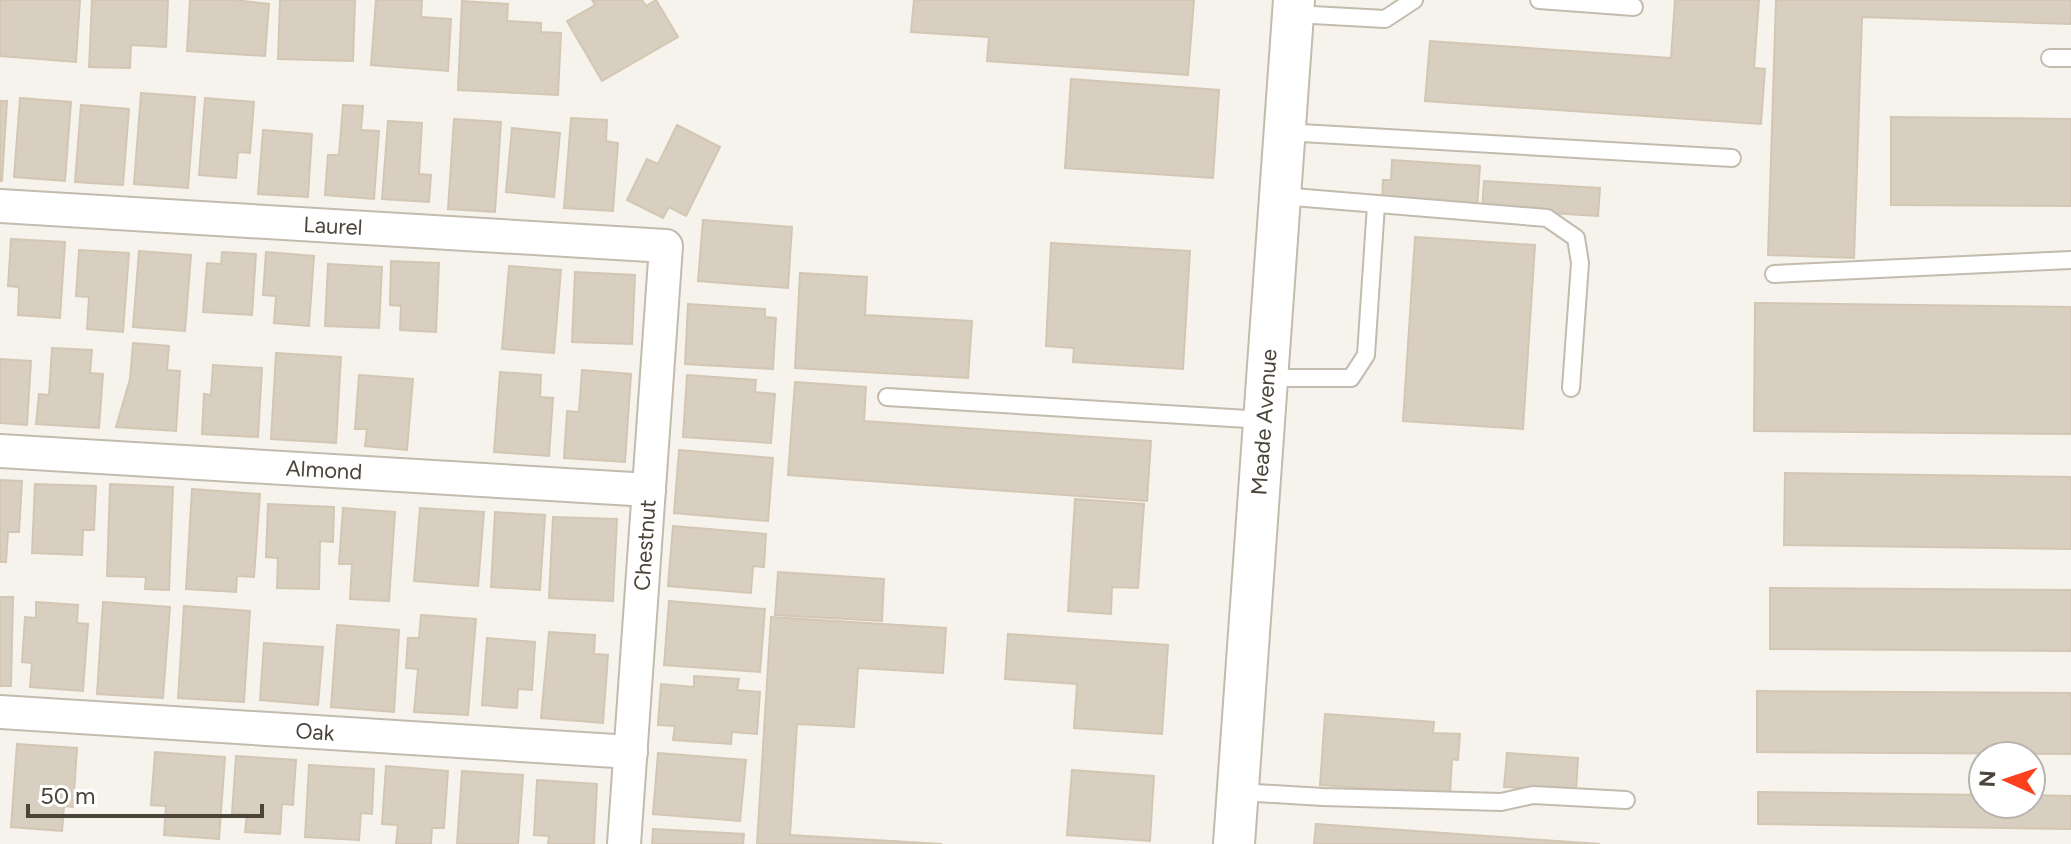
<svg xmlns="http://www.w3.org/2000/svg" width="2071" height="844" font-family="Figtree,sans-serif">
<style>
.building{fill:#d8cfc1;stroke:#d3c7b4;stroke-width:2}
.lines{fill:none;stroke-linecap:round;stroke-linejoin:round}
.service-casing{stroke:#c2bbae;stroke-width:20}
.minor-casing{stroke:#c2bbae;stroke-width:36}
.tertiary-casing{stroke:#c2bbae;stroke-width:44}
.service{stroke:#fff;stroke-width:16}
.minor{stroke:#fff;stroke-width:32}
.tertiary{stroke:#fff;stroke-width:40}
.labels{text-anchor:middle;dominant-baseline:central;stroke-width:6;stroke-linejoin:round;paint-order:stroke}
.street-label{font-size:22px;fill:#4b4439;stroke:#fff}
</style>
<rect width="100%" height="100%" fill="#f6f3ec"/>
<!-- building -->
<g class="building">
<path d="M0 0H80L76 62 0 56Z"/>
<path d="M92 0H168L166 47 131 45 130 68 89 67Z"/>
<path d="M190 0H235L269 4 265 56 187 51Z"/>
<path d="M280 0H355L353 61 278 59Z"/>
<path d="M376 0H422L421 17 451 19 448 71 371 65Z"/>
<path d="M592 0H642L646 6 656 0 678 37 602 81 567 21 595 5Z"/>
<path d="M914 0H1194L1188 75 987 61 989 37 911 32Z"/>
<path d="M1675 0H1759L1754 68 1765 69 1761 124 1425 101 1430 41 1671 58Z"/>
<path d="M1776 0H2071V24L1862 17 1854 258 1768 255Z"/>
<path d="M462 1 508 4 507 21 541 23V32L561 33 558 95 458 90Z"/>
<path d="M1071 79 1219 90 1213 178 1065 168Z"/>
<path d="M141 93 195 97 188 188 134 184Z"/>
<path d="M20 98 71 102 65 181 14 177Z"/>
<path d="M205 98 254 102 250 153 238 152 236 178 199 175Z"/>
<path d="M0 101H7L2 181H0Z"/>
<path d="M81 105 129 109 123 185 75 182Z"/>
<path d="M343 105 363 106 361 130 379 131 374 199 325 195 328 155H339Z"/>
<path d="M1891 117 2071 119V206L1891 205Z"/>
<path d="M571 118 607 120 606 141 618 143 613 211 564 208Z"/>
<path d="M454 119 501 122 495 212 448 209Z"/>
<path d="M388 121 422 123 419 174 431 175 429 202 382 199Z"/>
<path d="M677 125 720 147 686 216 669 207 663 218 627 200 647 159 658 164Z"/>
<path d="M512 128 560 133 554 197 506 192Z"/>
<path d="M263 130 312 134 308 197 258 194Z"/>
<path d="M1392 160 1480 166 1477 209 1382 203 1383 180H1391Z"/>
<path d="M1484 181 1600 188 1598 216 1482 209Z"/>
<path d="M703 220 792 227 788 288 698 281Z"/>
<path d="M1415 237 1535 245 1523 429 1403 421Z"/>
<path d="M11 239 65 242 60 318 18 315 19 287 8 286Z"/>
<path d="M1051 243 1190 251 1183 369 1073 362 1074 348 1046 346Z"/>
<path d="M79 250 129 253 123 332 87 329 89 297 76 296Z"/>
<path d="M139 251 191 255 185 331 133 327Z"/>
<path d="M222 252 256 254 252 315 203 312 207 263 221 264Z"/>
<path d="M266 252 314 256 309 326 274 323 276 296 263 295Z"/>
<path d="M391 261 439 263 436 332 400 330 401 306 390 305Z"/>
<path d="M328 264 382 267 379 328 325 326Z"/>
<path d="M509 266 561 270 554 353 502 349Z"/>
<path d="M575 272 635 275 632 344 572 342Z"/>
<path d="M800 273 867 277 865 315 972 321 968 378 795 368Z"/>
<path d="M1755 303 2071 307V434L1754 431Z"/>
<path d="M688 304 765 309V317L776 318 773 369 685 364Z"/>
<path d="M133 343 169 346 167 370 180 371 176 431 116 427 130 379Z"/>
<path d="M52 348 92 350 90 373 103 374 99 428 36 424 39 394 49 395Z"/>
<path d="M276 353 341 357 336 443 271 439Z"/>
<path d="M0 359 31 361 27 425 0 423Z"/>
<path d="M213 365 262 368 258 437 202 434 204 394 211 395Z"/>
<path d="M582 370 631 374 625 462 564 458 567 411 579 412Z"/>
<path d="M500 372 541 375 540 397 553 398 549 456 494 452Z"/>
<path d="M359 375 413 379 407 450 365 446 367 429H355Z"/>
<path d="M687 375 756 380 755 392 775 394 771 443 683 437Z"/>
<path d="M795 382 866 387 864 421 1151 441 1147 501 788 475Z"/>
<path d="M679 450 773 458 768 521 674 513Z"/>
<path d="M1785 473 2071 477V549L1784 545Z"/>
<path d="M0 480 22 481 19 532H8L6 562H0Z"/>
<path d="M35 484 96 486 94 530H83L82 555 32 553Z"/>
<path d="M110 484 173 487 169 590 145 589 146 577 107 576Z"/>
<path d="M192 489 260 494 254 577 237 576 236 592 186 589Z"/>
<path d="M1075 499 1144 504 1138 588 1112 587 1111 614 1068 611Z"/>
<path d="M268 504 334 507 333 542 320 541 319 589 277 588 278 558 266 557Z"/>
<path d="M343 508 395 512 389 601 350 599 352 564H339Z"/>
<path d="M420 508 484 512 478 586 414 581Z"/>
<path d="M495 512 545 515 540 590 491 587Z"/>
<path d="M553 517 617 519 613 601 549 598Z"/>
<path d="M673 526 766 534 764 567 753 566 751 593 668 586Z"/>
<path d="M778 572 884 579 882 621 775 615Z"/>
<path d="M1770 588 2071 590V651L1770 649Z"/>
<path d="M0 597H13L11 686H0Z"/>
<path d="M669 601 765 609 760 672 664 665Z"/>
<path d="M36 602 78 605 77 623 88 624 83 691 30 687 32 663 22 662 25 617 36 618Z"/>
<path d="M103 602 170 607 163 698 97 694Z"/>
<path d="M184 606 250 611 244 702 178 698Z"/>
<path d="M421 615 476 619 468 715 414 712 418 669 406 668 408 638H419Z"/>
<path d="M771 617 946 628 943 673 858 668 854 727 797 724 790 835 942 844H757Z"/>
<path d="M337 625 399 630 394 712 331 707Z"/>
<path d="M549 632 595 635 594 654 608 655 603 723 541 718Z"/>
<path d="M1008 634 1168 645 1162 734 1074 728 1077 684 1005 679Z"/>
<path d="M487 638 535 642 532 690 518 689 517 708 482 705Z"/>
<path d="M264 643 323 647 318 705 260 700Z"/>
<path d="M694 676 739 679 737 690 760 692 757 734 732 732 731 744 673 740 675 726 658 725 661 684 694 687Z"/>
<path d="M1757 691 2071 693V754L1757 752Z"/>
<path d="M1325 714 1434 722 1433 733 1460 734 1458 760 1452 759 1450 794 1320 785Z"/>
<path d="M17 744 77 748 73 807 64 806 62 831 11 827Z"/>
<path d="M155 752 225 757 219 839 164 835 166 806 151 805Z"/>
<path d="M658 753 746 760 740 821 653 814Z"/>
<path d="M1507 753 1578 758 1576 792 1504 787Z"/>
<path d="M236 756 296 760 293 805 282 804 280 834 245 832 247 814 232 813Z"/>
<path d="M309 765 374 769 372 814 361 813 359 840 305 837Z"/>
<path d="M386 766 448 771 444 828H432L431 844H396L398 825 382 824Z"/>
<path d="M1072 770 1154 776 1150 841 1067 835Z"/>
<path d="M462 771 523 775 518 844H457Z"/>
<path d="M537 780 597 784 594 844H548L549 836 534 835Z"/>
<path d="M1758 792 1983 795V804H2031V795L2071 796V829L1758 824Z"/>
<path d="M1316 824 1600 844H1314Z"/>
<path d="M653 829 744 834 743 844H652Z"/>
</g>
<g class="lines">
<defs>
<g id="service">
<path d="M1539 0 1634 7"/>
<path d="M1294 14 1385 19 1414 0"/>
<path d="M2050 58H2071"/>
<path d="M1284 132 1732 158"/>
<path d="M1281 196 1547 218 1576 238 1580 263 1571 388"/>
<path d="M1774 274 2071 260"/>
<path d="M1268 378H1351L1366 355 1376 205"/>
<path d="M887 397 1264 420"/>
<path d="M1239 792 1323 797 1501 802 1533 795 1626 800"/>
</g>
<g id="minor">
<path d="M0 206 666 246 624 844"/>
<path d="M0 451 649 490"/>
<path d="M0 712 631 752"/>
</g>
<path id="tertiary" d="M1234 844 1294 0"/>
</defs>
<!-- service casing -->
<use href="#service" class="service-casing"/>
<!-- minor casing -->
<use href="#minor" class="minor-casing"/>
<!-- tertiary casing -->
<use href="#tertiary" class="tertiary-casing"/>
<!-- service -->
<use href="#service" class="service"/>
<!-- minor -->
<use href="#minor" class="minor"/>
<!-- tertiary -->
<use href="#tertiary" class="tertiary"/>
</g>
<g class="labels">
<!-- street labels -->
<g class="street-label">
<text transform="translate(333 226) rotate(3)">Laurel</text>
<text transform="translate(1264 422) rotate(-86)">Meade Avenue</text>
<text transform="translate(324 470) rotate(3)">Almond</text>
<text transform="translate(645 545) rotate(-86)">Chestnut</text>
<text transform="translate(315 732) rotate(4)">Oak</text>
</g>
</g>
<!-- north arrow -->
<g transform="translate(2007 780) rotate(273)"><circle r="38" fill="#ffffff" stroke="#b7b4b0" stroke-width="2"/>
<path d="M0-6L14 30L0 20L-14 30Z" fill="#fc3f1d"/>
<text y="-12" font-size="22" font-weight="bold" text-anchor="middle" fill="#4b4439">N</text>
</g>
<!-- scale -->
<path d="M28 804v12h234v-12" fill="none" stroke="#4b4439" stroke-width="4"/>
<text x="40" y="804" font-size="24" fill="#4b4439" stroke="#ffffff" stroke-width="6" paint-order="stroke">50 m</text>
</svg>
